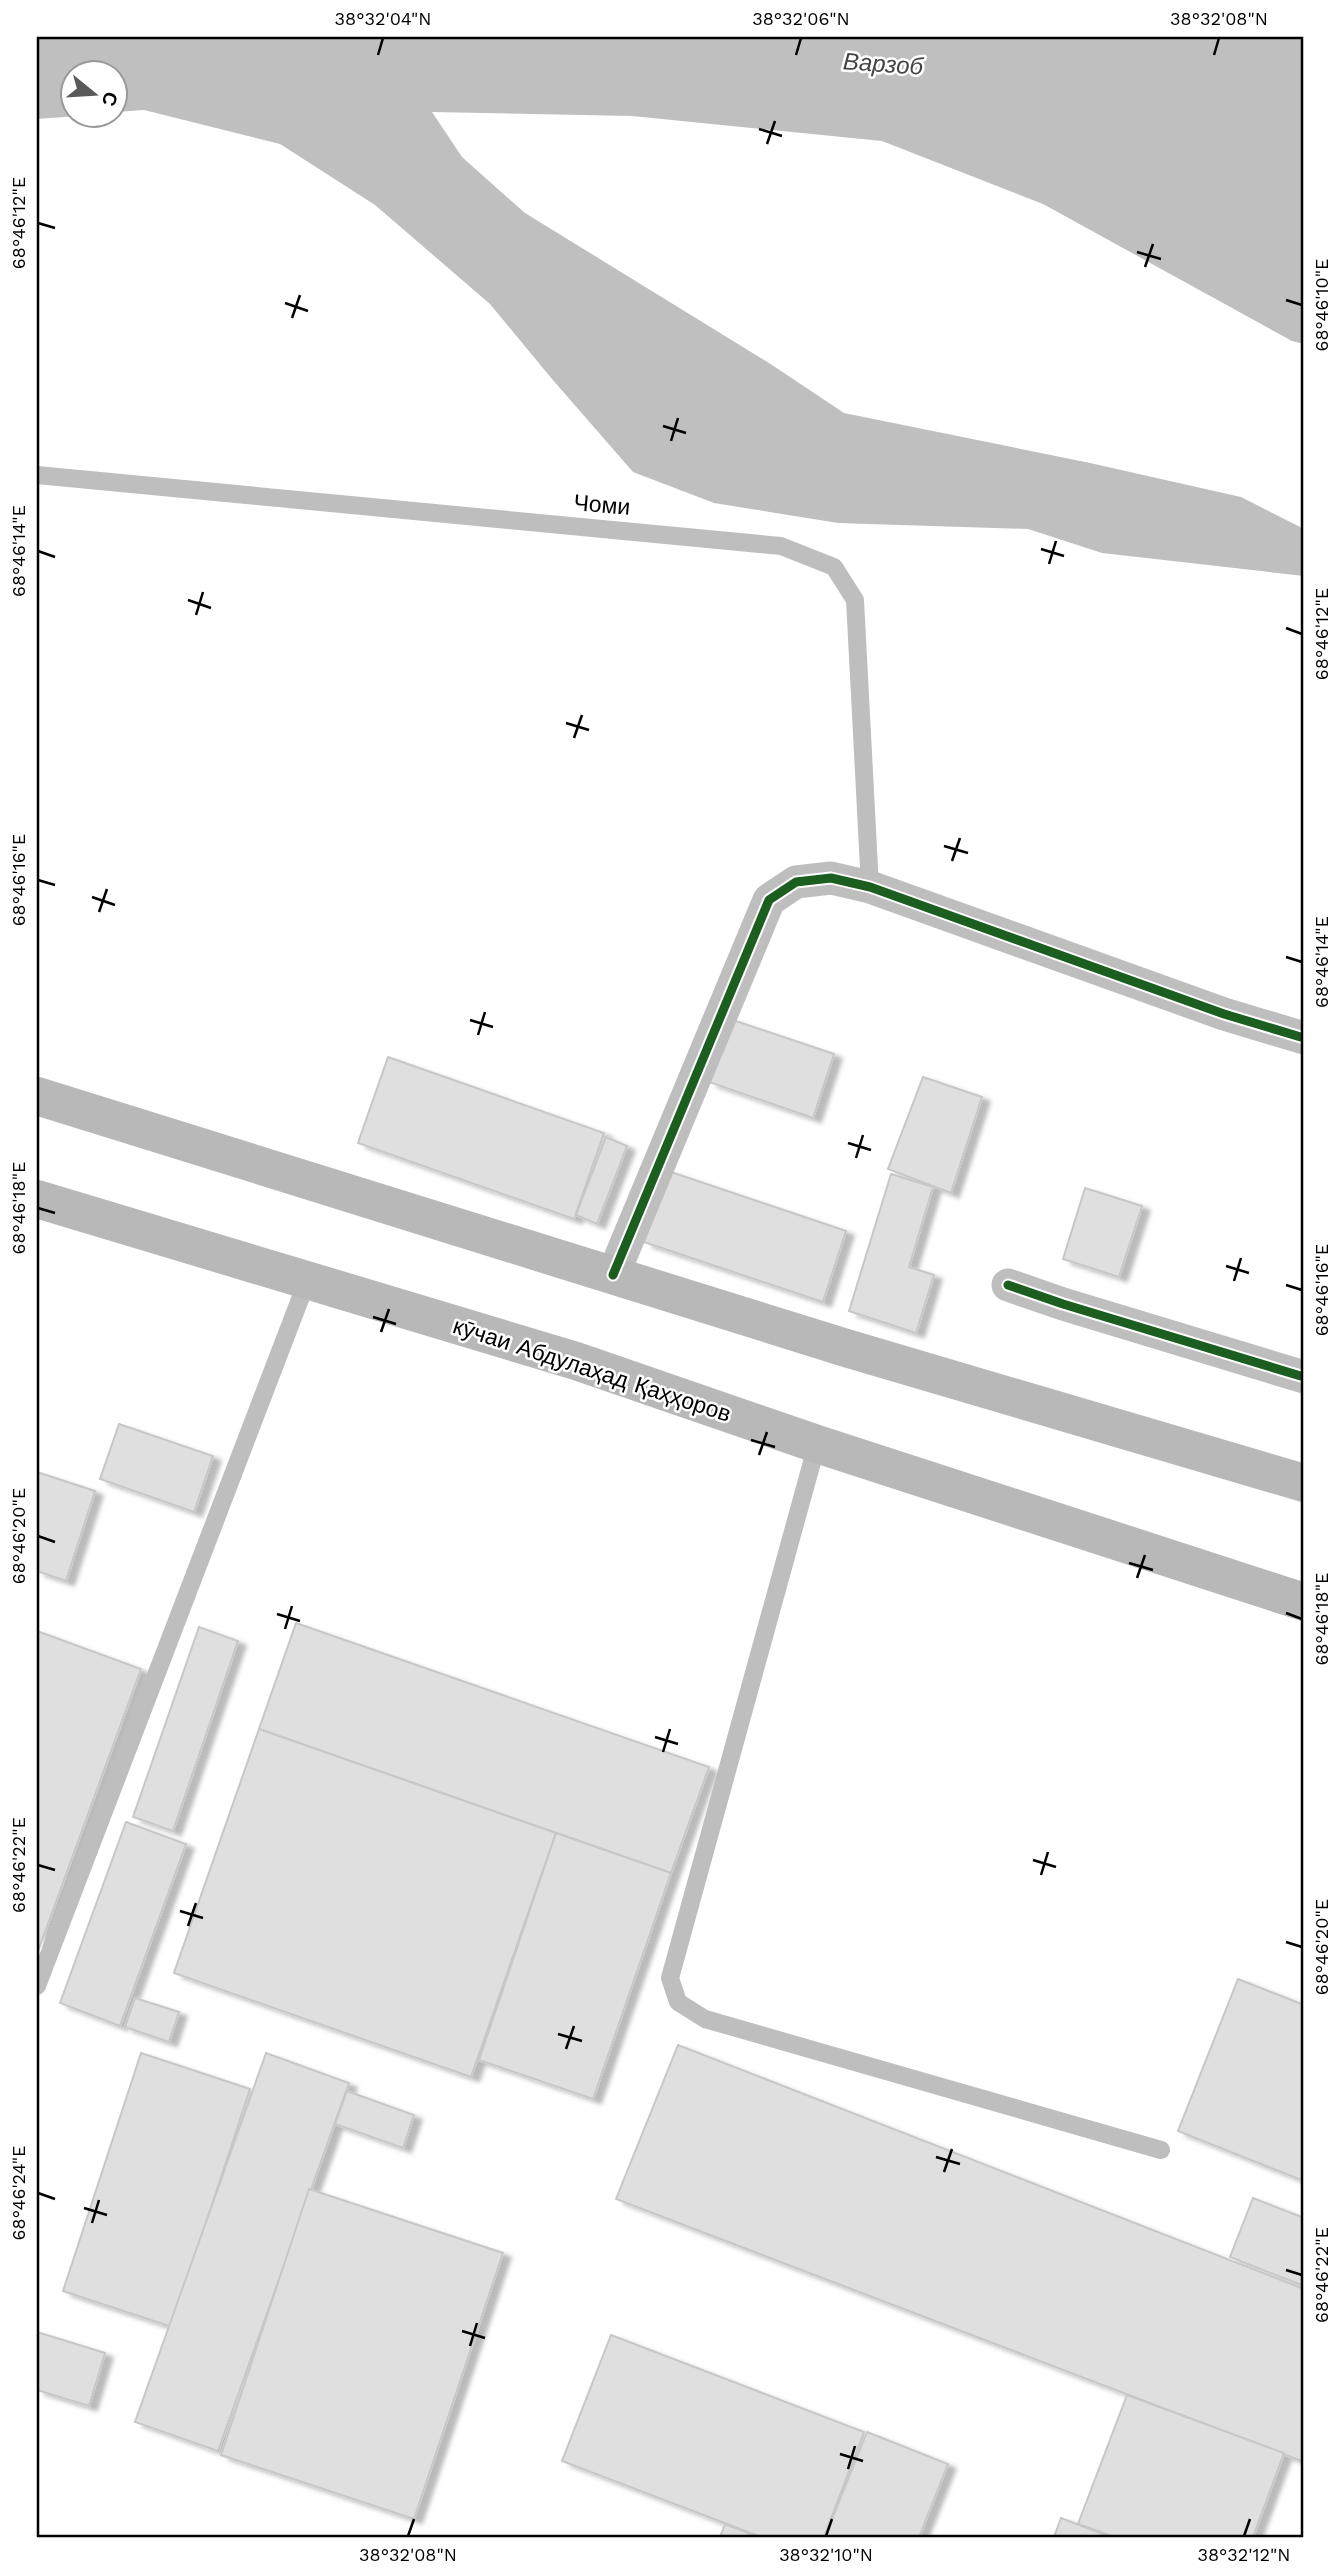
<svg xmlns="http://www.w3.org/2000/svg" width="1341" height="2574" font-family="'Work Sans',sans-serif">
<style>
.water{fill:#bfbfbf}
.building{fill:#dfdfdf;stroke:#c7c7c7;stroke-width:2;filter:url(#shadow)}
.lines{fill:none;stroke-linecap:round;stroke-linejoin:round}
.lane{stroke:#bebebe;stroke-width:18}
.street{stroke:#bebebe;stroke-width:33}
.secondary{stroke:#b8b8b8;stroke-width:38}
.cycleway-casing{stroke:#fff;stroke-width:13}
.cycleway{stroke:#1b5e20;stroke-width:9}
.ticks{fill:none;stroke:#000;stroke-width:2.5}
.labels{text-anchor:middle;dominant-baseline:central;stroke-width:5;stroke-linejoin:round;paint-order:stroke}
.street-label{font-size:23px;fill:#000;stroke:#fff}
.water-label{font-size:24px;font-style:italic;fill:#444;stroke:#fff}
.neatline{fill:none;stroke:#000;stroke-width:2.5}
.ticks-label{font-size:18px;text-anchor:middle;fill:#000}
</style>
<defs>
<filter id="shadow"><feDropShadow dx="8" dy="4.5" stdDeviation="2" flood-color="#0004"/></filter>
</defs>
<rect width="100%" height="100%" fill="#fff"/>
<!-- water -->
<path class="water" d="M37 37H1304V344L1292 341 1043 204 882 141 632 116 432 112 462 157 525 213 769 363 844 413 1090 463 1241 497 1304 529V576L1102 553 1028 529 838 523 714 503 633 472 552 379 490 304 375 205 280 144 144 110 116 112V74H74V116H78L37 119Z"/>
<!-- building -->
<g class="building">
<path d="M730 1019 834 1054 813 1118 709 1082Z"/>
<path d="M388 1057 604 1133 574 1219 358 1143Z"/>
<path d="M923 1077 982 1097 951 1193 888 1169Z"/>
<path d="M606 1137 627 1146 597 1224 576 1215Z"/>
<path d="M668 1171 846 1231 823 1302 644 1242Z"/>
<path d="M891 1174 933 1187 909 1267 934 1275 916 1333 849 1311Z"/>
<path d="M1085 1188 1142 1206 1119 1277 1063 1259Z"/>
<path d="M119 1424 213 1456 194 1512 100 1479Z"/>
<path d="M37 1472 95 1491 66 1581 37 1571Z"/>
<path d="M296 1623 709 1767 671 1873 259 1729Z"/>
<path d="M199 1627 238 1641 173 1831 133 1817Z"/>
<path d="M37 1631 141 1669 37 1954Z"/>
<path d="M259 1729 556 1833 471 2077 174 1973Z"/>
<path d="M126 1822 186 1844 120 2026 60 2003Z"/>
<path d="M556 1833 671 1873 593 2099 479 2060Z"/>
<path d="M1238 1979 1304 2005V2181L1178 2131Z"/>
<path d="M135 1998 179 2012 169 2042 125 2027Z"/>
<path d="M678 2045 1304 2289V2462L616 2199Z"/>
<path d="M141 2053 250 2089 172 2327 63 2291Z"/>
<path d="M266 2053 349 2083 218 2451 135 2422Z"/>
<path d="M347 2091 414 2115 403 2148 335 2124Z"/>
<path d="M309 2189 503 2253 414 2519 221 2455Z"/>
<path d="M1253 2198 1304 2218V2286L1230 2257Z"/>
<path d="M37 2332 105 2353 89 2406 37 2390Z"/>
<path d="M611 2335 864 2432 824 2537H761L562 2461Z"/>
<path d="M1127 2395 1284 2453 1253 2537H1115L1078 2524Z"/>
<path d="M867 2432 948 2464 919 2537H825Z"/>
<path d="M1061 2518 1111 2537H1054Z"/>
<path d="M725 2524 758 2537H720Z"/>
</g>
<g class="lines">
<!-- lane -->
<g class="lane">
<path d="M37 475 781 546 834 567 855 600 870 887"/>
<path d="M817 1444 670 1978 678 2002 705 2019 1161 2150"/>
<path d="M37 1986 307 1281"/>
</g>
<!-- street -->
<g class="street">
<path d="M613 1275 769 900 796 882 831 878 870 887 1224 1014 1304 1038"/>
<path d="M1008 1285 1063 1304 1304 1377"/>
</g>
<!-- secondary -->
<g class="secondary">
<path d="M37 1096 846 1348 1304 1483"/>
<path d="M37 1199 576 1361 817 1444 1304 1602"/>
</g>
<defs>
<g id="cycleway">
<path d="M613 1275 769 900 796 882 831 878 870 887 1224 1014 1304 1038"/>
<path d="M1008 1285 1063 1304 1304 1377"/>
</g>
</defs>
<!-- cycleway casing -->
<use href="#cycleway" class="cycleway-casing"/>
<!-- cycleway -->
<use href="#cycleway" class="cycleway"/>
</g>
<!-- ticks -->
<path class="ticks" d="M378 55 383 38M796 55 801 38M1214 55 1219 38M759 129 782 136M767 144 775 121M38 223 55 228M1137 252 1161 259M1145 267 1153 244M1286 300 1302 305M285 303 308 311M292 318 300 295M663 426 686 433M671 441 678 418M1041 549 1064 556M38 551 55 557M1049 564 1056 541M188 600 211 608M196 615 203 592M1286 628 1302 634M566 723 589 730M574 738 582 715M944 846 968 853M952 861 960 838M38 880 55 885M92 897 115 905M99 912 107 889M1286 957 1302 962M470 1020 493 1027M478 1035 485 1012M848 1143 871 1150M856 1158 863 1135M38 1208 55 1213M1226 1266 1249 1273M1234 1281 1241 1258M1286 1285 1302 1290M373 1317 396 1324M381 1332 389 1309M751 1440 775 1447M759 1455 767 1432M38 1536 55 1542M1129 1563 1153 1570M1137 1578 1145 1555M1286 1613 1302 1619M277 1614 300 1621M285 1629 292 1606M655 1737 678 1744M663 1752 670 1729M1033 1860 1056 1867M38 1865 55 1870M1041 1875 1048 1852M180 1911 203 1918M188 1926 196 1903M1286 1942 1302 1947M558 2034 582 2041M566 2049 574 2026M936 2157 960 2164M944 2172 952 2149M38 2193 55 2199M84 2208 107 2215M92 2223 99 2200M1286 2270 1302 2275M462 2331 485 2338M470 2346 477 2323M840 2454 863 2461M848 2469 855 2446M408 2536 414 2519M826 2536 832 2519M1244 2536 1250 2519"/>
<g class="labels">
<!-- street labels -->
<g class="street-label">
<text transform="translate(602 505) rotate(5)">Чоми</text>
<text transform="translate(592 1370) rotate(18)">кӯчаи Абдулаҳад Қаҳҳоров</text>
</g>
<!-- water labels -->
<g class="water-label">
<text transform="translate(883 64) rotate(4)">Варзоб</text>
</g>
</g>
<!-- border -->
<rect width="1341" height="2574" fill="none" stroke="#ffffff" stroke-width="77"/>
<!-- north arrow -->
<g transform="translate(94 94) rotate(108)"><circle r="33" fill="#ffffff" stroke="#999999" stroke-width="2"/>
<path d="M0-5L12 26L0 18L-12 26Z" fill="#595959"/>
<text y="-10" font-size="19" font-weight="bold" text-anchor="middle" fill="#000000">С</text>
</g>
<rect x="38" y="38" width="1264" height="2498" class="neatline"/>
<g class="ticks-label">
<text x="383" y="25">38°32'04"N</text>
<text x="801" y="25">38°32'06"N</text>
<text x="1219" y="25">38°32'08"N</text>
<text transform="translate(19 223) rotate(-90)" y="6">68°46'12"E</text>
<text transform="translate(1322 305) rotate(-90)" y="6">68°46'10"E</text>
<text transform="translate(19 551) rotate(-90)" y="6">68°46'14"E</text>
<text transform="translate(1322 634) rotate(-90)" y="6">68°46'12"E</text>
<text transform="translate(19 880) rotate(-90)" y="6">68°46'16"E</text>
<text transform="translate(1322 962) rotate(-90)" y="6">68°46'14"E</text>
<text transform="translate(19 1208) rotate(-90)" y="6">68°46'18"E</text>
<text transform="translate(1322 1290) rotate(-90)" y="6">68°46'16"E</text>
<text transform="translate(19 1536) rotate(-90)" y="6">68°46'20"E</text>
<text transform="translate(1322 1619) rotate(-90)" y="6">68°46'18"E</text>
<text transform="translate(19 1865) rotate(-90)" y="6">68°46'22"E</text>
<text transform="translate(1322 1947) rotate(-90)" y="6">68°46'20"E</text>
<text transform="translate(19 2193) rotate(-90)" y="6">68°46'24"E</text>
<text transform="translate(1322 2275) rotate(-90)" y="6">68°46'22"E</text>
<text x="408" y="2561">38°32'08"N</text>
<text x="826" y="2561">38°32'10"N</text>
<text x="1244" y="2561">38°32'12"N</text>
</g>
</svg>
